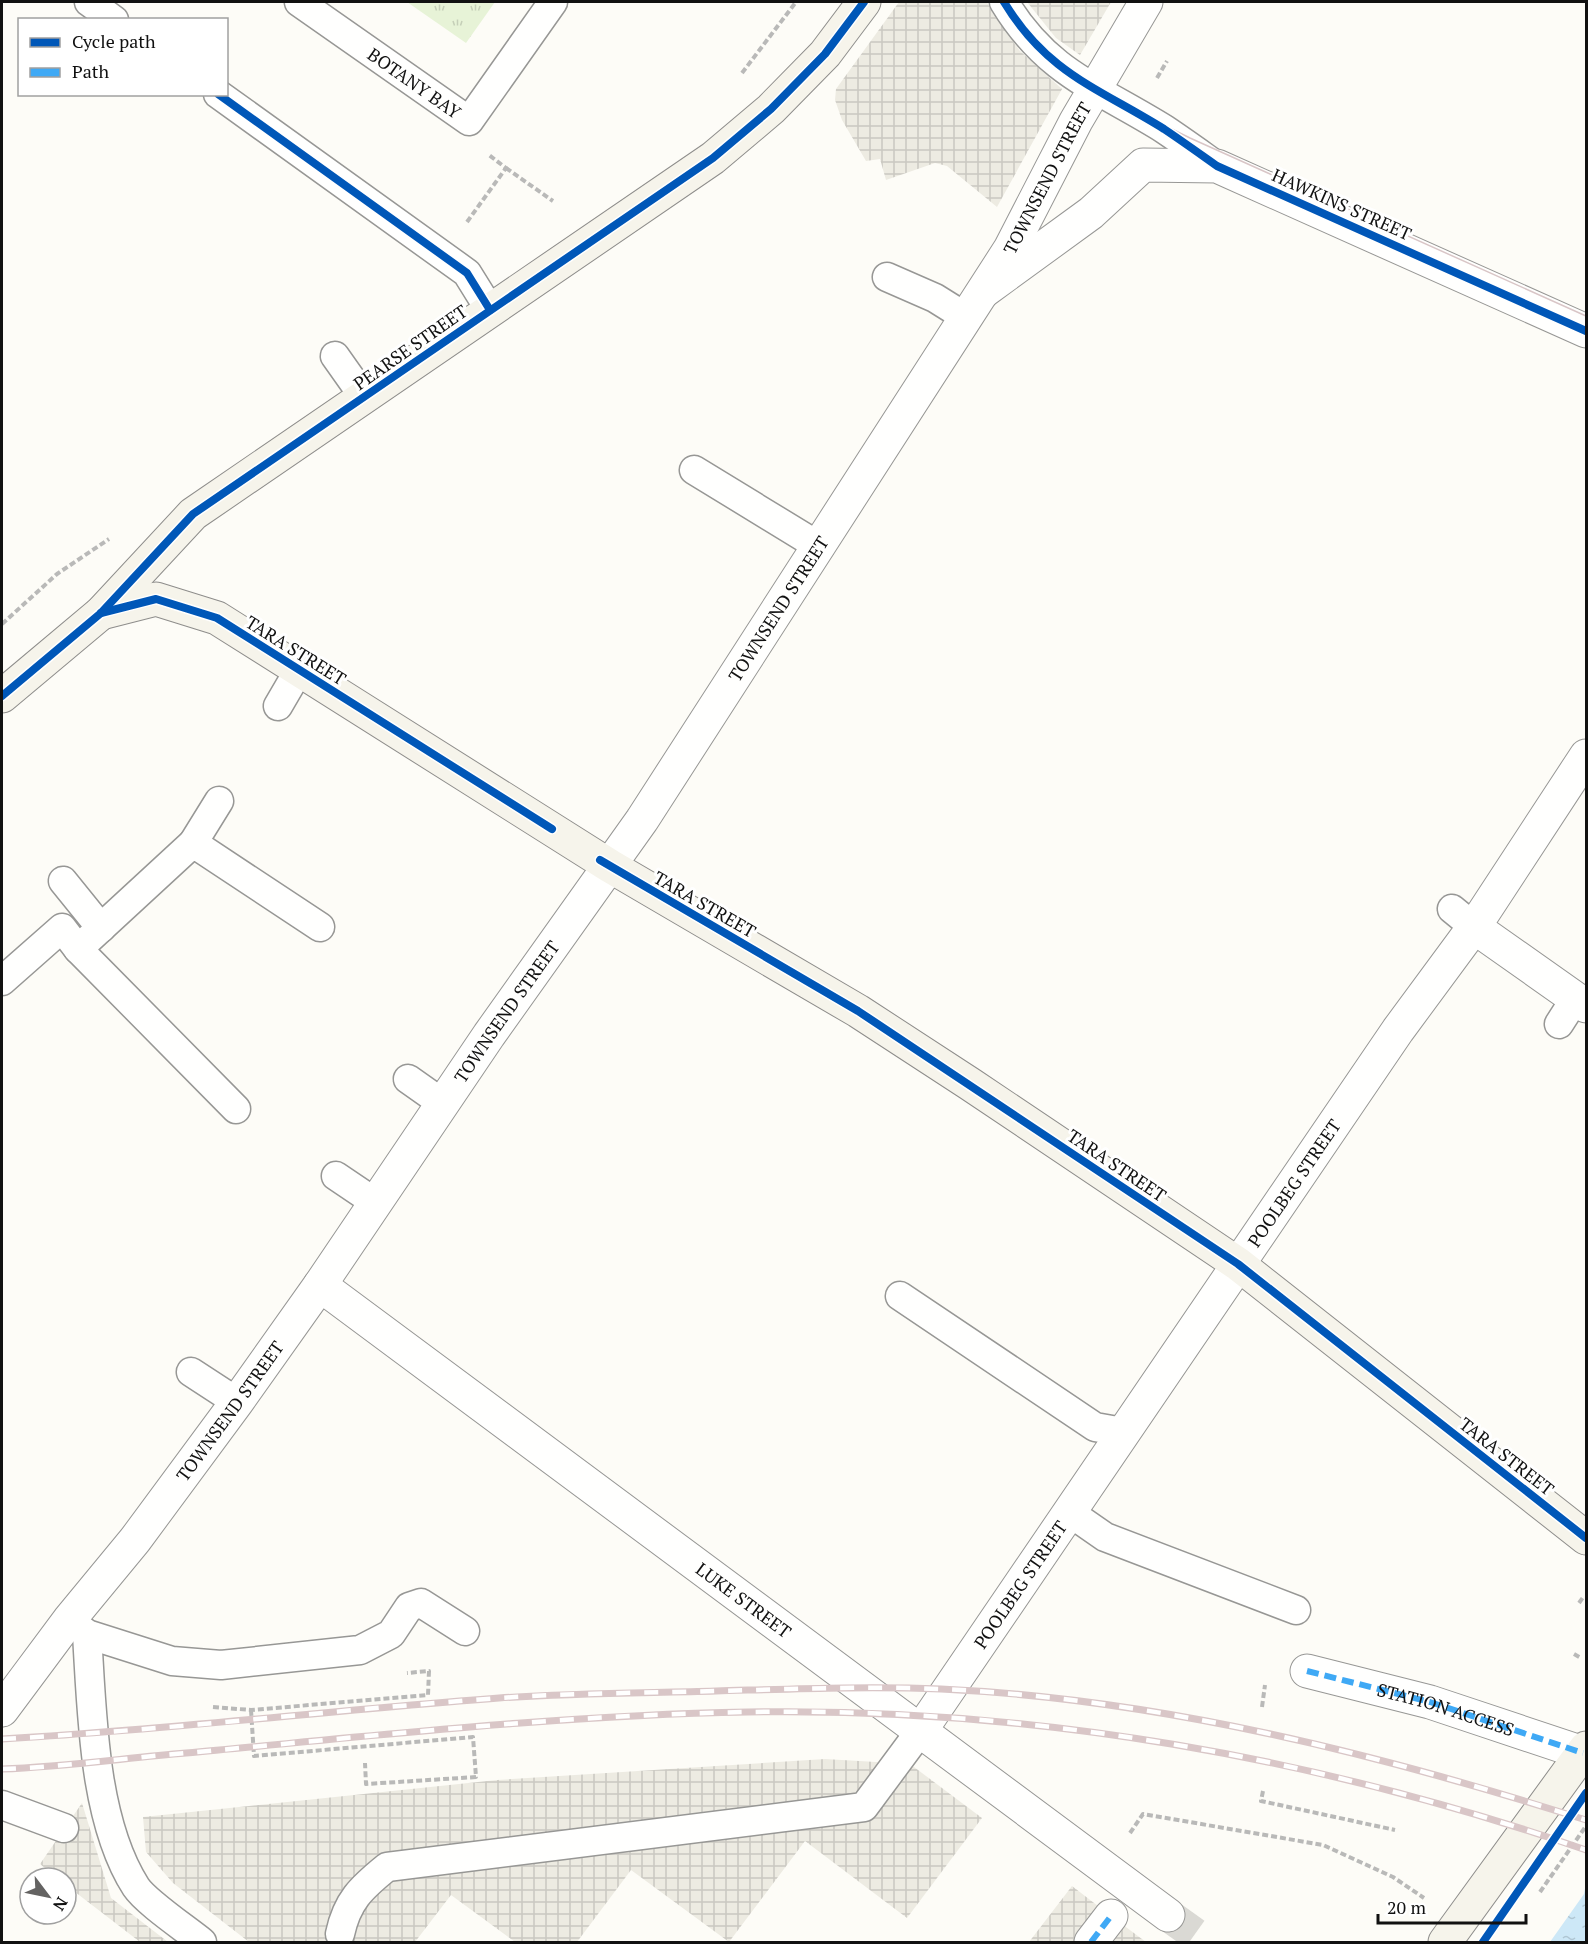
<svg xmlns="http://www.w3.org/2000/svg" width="1588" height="1944" font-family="'PT Serif',serif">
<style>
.grass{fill:url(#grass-tufts)}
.plaza{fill:url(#plaza-grid)}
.water{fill:url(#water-ripples)}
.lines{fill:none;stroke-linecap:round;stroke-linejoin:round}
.minor-tunnel{stroke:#dad9d4;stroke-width:33;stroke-dasharray:33 16;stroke-linecap:butt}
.service-casing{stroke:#979795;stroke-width:31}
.pedestrian-casing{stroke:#979795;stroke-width:35}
.minor-casing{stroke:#979795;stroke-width:35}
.tertiary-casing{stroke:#979795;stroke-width:35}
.secondary-casing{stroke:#8e8d8b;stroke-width:35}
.path{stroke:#b9b9b8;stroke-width:4;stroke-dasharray:6 3;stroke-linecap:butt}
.service{stroke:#fffffe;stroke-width:28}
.pedestrian{stroke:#fffffe;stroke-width:33}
.minor{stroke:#fffffe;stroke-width:33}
.tertiary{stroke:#fffffe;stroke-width:33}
.secondary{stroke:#f6f4eb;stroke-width:33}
.tram{stroke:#d9c6c7;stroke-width:1.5}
.rail-casing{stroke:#d9c6c7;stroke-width:7}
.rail{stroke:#fff;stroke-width:4.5;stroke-dasharray:14;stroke-linecap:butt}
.quiet{stroke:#3fa9f5;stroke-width:6;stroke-dasharray:12 6;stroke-linecap:butt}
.cycleway-casing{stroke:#fff;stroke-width:11}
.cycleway{stroke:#0057b8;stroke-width:8}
.labels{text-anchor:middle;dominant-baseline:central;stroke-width:6;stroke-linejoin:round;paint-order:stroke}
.street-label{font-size:18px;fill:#111;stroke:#fff}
</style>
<defs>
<pattern id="grass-tufts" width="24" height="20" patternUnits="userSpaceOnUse" patternTransform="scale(1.5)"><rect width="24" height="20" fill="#e7f3d7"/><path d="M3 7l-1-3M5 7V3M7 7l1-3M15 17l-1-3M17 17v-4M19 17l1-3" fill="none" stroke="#c5cfb8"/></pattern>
<pattern id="plaza-grid" width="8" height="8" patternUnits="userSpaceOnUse" patternTransform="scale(1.5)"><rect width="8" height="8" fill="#edebe2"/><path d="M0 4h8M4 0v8" fill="none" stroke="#cac8c1"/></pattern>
<pattern id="water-ripples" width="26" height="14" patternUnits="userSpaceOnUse" patternTransform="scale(1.5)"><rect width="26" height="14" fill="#cde8f7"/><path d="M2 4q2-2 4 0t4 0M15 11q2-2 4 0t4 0" fill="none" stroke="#afc6d3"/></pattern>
</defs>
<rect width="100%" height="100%" fill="#fdfcf7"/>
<!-- grass -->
<path class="grass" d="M407 2H495L466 43Z"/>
<!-- plaza -->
<g class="plaza">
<path d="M899 2H987L993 14 1020 51 1062 89 997 207 947 166 935 163 886 180 880 159 866 161 842 120 835 100 836 89Z"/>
<path d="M1027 2H1111L1080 55 1056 38Z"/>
<path d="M825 1759 910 1764 982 1818 907 1918 805 1841 729 1942 631 1870 577 1942H515L451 1895 415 1942H249L173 1883 146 1852 143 1817 497 1780Z"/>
<path d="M82 1803 111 1898 168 1942H140L66 1885V1878H57L40 1864Z"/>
<path d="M1072 1886 1111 1916 1146 1942H1029Z"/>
</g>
<!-- water -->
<path class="water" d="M1586 1883V1942H1550L1584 1894Z"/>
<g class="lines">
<!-- minor-tunnel -->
<path class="minor-tunnel" d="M1168 1915 1206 1942"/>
<defs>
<g id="service">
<path d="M89 2 114 20"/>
<path id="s1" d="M299 2 469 121 553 2"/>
<path d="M1004 2C1047 73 1098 88 1164 129 1182 141 1200 154 1217 166"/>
<path d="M218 94 467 273 490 310"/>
<path d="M887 277 935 298 967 318"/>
<path d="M335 356 364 397"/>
<path d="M694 470 820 547"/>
<path d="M278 706 299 670"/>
<path d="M193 843 219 801"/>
<path d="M63 881 101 928"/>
<path d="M1452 909 1474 927"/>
<path d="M2 981 62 928 78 949"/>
<path d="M1559 1024 1575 999"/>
<path d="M408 1079 442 1103"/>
<path d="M236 1109 78 949 193 843 320 927"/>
<path d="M336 1176 376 1203"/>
<path d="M900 1296 1095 1427 1123 1432"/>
<path d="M191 1372 237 1402"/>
<path d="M1069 1512 1105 1537 1296 1610"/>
<path d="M69 1620 87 1634 172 1661 221 1665 360 1650 391 1634 409 1607 421 1603 465 1631"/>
<path d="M87 1634C92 1712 93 1820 136 1887 146 1902 186 1929 202 1942"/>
<path d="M2 1805 64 1828"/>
<path d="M340 1934C347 1901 361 1888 387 1867L864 1807 921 1730"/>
</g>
<g id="pedestrian">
<path d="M1307 1671 1430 1702 1583 1753"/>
<path d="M1091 1942 1111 1916"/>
</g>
<g id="minor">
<path d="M984 291 1091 213 1143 165 1217 166 1586 331"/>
<path d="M1474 927 1586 1006"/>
<path id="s2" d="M320 1285 1168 1915"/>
<path id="s3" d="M921 1730 1398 1030 1474 927 1586 756"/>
</g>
<g id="tertiary">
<path id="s4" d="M2 1710 69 1620 135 1540 237 1402 320 1285 489 1035 642 820 1010 249 1076 121 1146 2"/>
</g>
<g id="secondary">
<path d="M101 613 156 599 217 618 610 866 858 1011 970 1084 1238 1264 1586 1538"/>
<path d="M2 696 101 613 193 514 713 158 771 109 825 54 864 2"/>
<path d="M1445 1942 1586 1748"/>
</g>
</defs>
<!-- service casing -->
<use href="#service" class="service-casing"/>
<!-- pedestrian casing -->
<use href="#pedestrian" class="pedestrian-casing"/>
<!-- minor casing -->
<use href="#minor" class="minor-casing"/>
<!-- tertiary casing -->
<use href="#tertiary" class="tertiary-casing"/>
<!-- secondary casing -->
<use href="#secondary" class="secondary-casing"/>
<!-- path -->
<g class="path">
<path d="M742 73 796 2"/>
<path d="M1157 78 1167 61"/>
<path d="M506 168 553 201"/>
<path d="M467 222 506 168 489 155"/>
<path d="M2 624 57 574 109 539"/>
<path d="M1579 1603 1584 1596"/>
<path d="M1574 1654 1581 1658"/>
<path d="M213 1707 251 1710 428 1695 429 1671 407 1673"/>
<path d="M1262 1707 1265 1685"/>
<path d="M251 1710 254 1756 473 1737 476 1777 366 1784 365 1763"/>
<path d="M1263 1791 1261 1801 1395 1830"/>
<path d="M1130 1833 1143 1814 1323 1845 1393 1877 1424 1898"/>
<path d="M1540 1892 1586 1826"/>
</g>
<!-- service -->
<use href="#service" class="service"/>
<!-- pedestrian -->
<use href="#pedestrian" class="pedestrian"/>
<!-- minor -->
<use href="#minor" class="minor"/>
<!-- tertiary -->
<use href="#tertiary" class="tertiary"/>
<!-- secondary -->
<use href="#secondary" class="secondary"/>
<!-- tram -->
<path class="tram" d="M1004 2 1043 51 1075 79 1093 90 1190 138 1586 316"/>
<defs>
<g id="rail">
<path d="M2 1739C168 1730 333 1710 499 1698 571 1693 644 1693 716 1691 791 1689 867 1686 941 1689 1161 1699 1378 1754 1586 1820"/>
<path d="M2 1769C63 1767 125 1758 186 1753 373 1736 561 1715 748 1712 1033 1707 1317 1757 1586 1850"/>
</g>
</defs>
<!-- rail casing -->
<use href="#rail" class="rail-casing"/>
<!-- rail -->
<use href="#rail" class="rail"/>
<!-- quiet -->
<g class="quiet">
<path id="s5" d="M1307 1671 1430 1702 1583 1753"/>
<path d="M1091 1942 1111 1916"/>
</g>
<defs>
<g id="cycleway">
<path d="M1004 2C1047 73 1098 88 1164 129 1182 141 1200 154 1217 166L1586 331"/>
<path d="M218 94 467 273 490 310"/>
<path d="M101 613 156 599 217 618 552 829"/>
<path d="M2 696 101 613 193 514 713 158 771 109 825 54 864 2"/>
<path d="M600 860 858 1011 1238 1264 1586 1538"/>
<path d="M1483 1942 1586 1793"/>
</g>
</defs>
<!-- cycleway casing -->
<use href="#cycleway" class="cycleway-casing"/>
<!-- cycleway -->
<use href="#cycleway" class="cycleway"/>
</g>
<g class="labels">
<!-- street labels -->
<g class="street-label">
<text stroke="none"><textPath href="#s1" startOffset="141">BOTANY BAY</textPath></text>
<text stroke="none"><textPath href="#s4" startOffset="1856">TOWNSEND STREET</textPath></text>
<text transform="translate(1342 204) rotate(24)">HAWKINS STREET</text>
<text transform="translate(410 347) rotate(-35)">PEARSE STREET</text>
<text stroke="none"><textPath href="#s4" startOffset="1348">TOWNSEND STREET</textPath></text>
<text transform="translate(296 650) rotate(32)">TARA STREET</text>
<text transform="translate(705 904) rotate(30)">TARA STREET</text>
<text stroke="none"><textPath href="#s4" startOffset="862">TOWNSEND STREET</textPath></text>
<text transform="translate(1117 1165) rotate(34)">TARA STREET</text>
<text stroke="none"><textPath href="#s3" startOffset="662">POOLBEG STREET</textPath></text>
<text stroke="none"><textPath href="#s4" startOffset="376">TOWNSEND STREET</textPath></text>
<text transform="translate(1507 1456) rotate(38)">TARA STREET</text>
<text stroke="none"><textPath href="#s3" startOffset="176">POOLBEG STREET</textPath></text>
<text stroke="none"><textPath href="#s2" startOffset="528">LUKE STREET</textPath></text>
<text stroke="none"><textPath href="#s5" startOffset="144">STATION ACCESS</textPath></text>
</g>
</g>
<!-- border -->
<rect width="1588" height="1944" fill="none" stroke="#111111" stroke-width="6"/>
<!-- legend -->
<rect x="18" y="18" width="210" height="78" fill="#ffffff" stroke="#a0a0a0" stroke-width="1.5"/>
<rect x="30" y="38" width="30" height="9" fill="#0057b8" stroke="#a0a0a0" stroke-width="1.5"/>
<text x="72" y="48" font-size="18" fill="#111111">Cycle path</text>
<rect x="30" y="68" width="30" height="9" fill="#3fa9f5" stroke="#a0a0a0" stroke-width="1.5"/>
<text x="72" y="78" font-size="18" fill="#111111">Path</text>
<!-- north arrow -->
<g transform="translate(48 1896) rotate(122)"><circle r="28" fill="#ffffff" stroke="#a0a0a0" stroke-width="1.5"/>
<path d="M0-4.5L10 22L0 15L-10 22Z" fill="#646362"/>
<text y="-9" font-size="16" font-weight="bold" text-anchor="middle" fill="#111111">N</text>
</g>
<!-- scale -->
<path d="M1378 1914v9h148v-9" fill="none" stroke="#111111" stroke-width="3"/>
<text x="1387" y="1914" font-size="18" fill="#111111" stroke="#ffffff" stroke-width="4.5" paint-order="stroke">20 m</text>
</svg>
